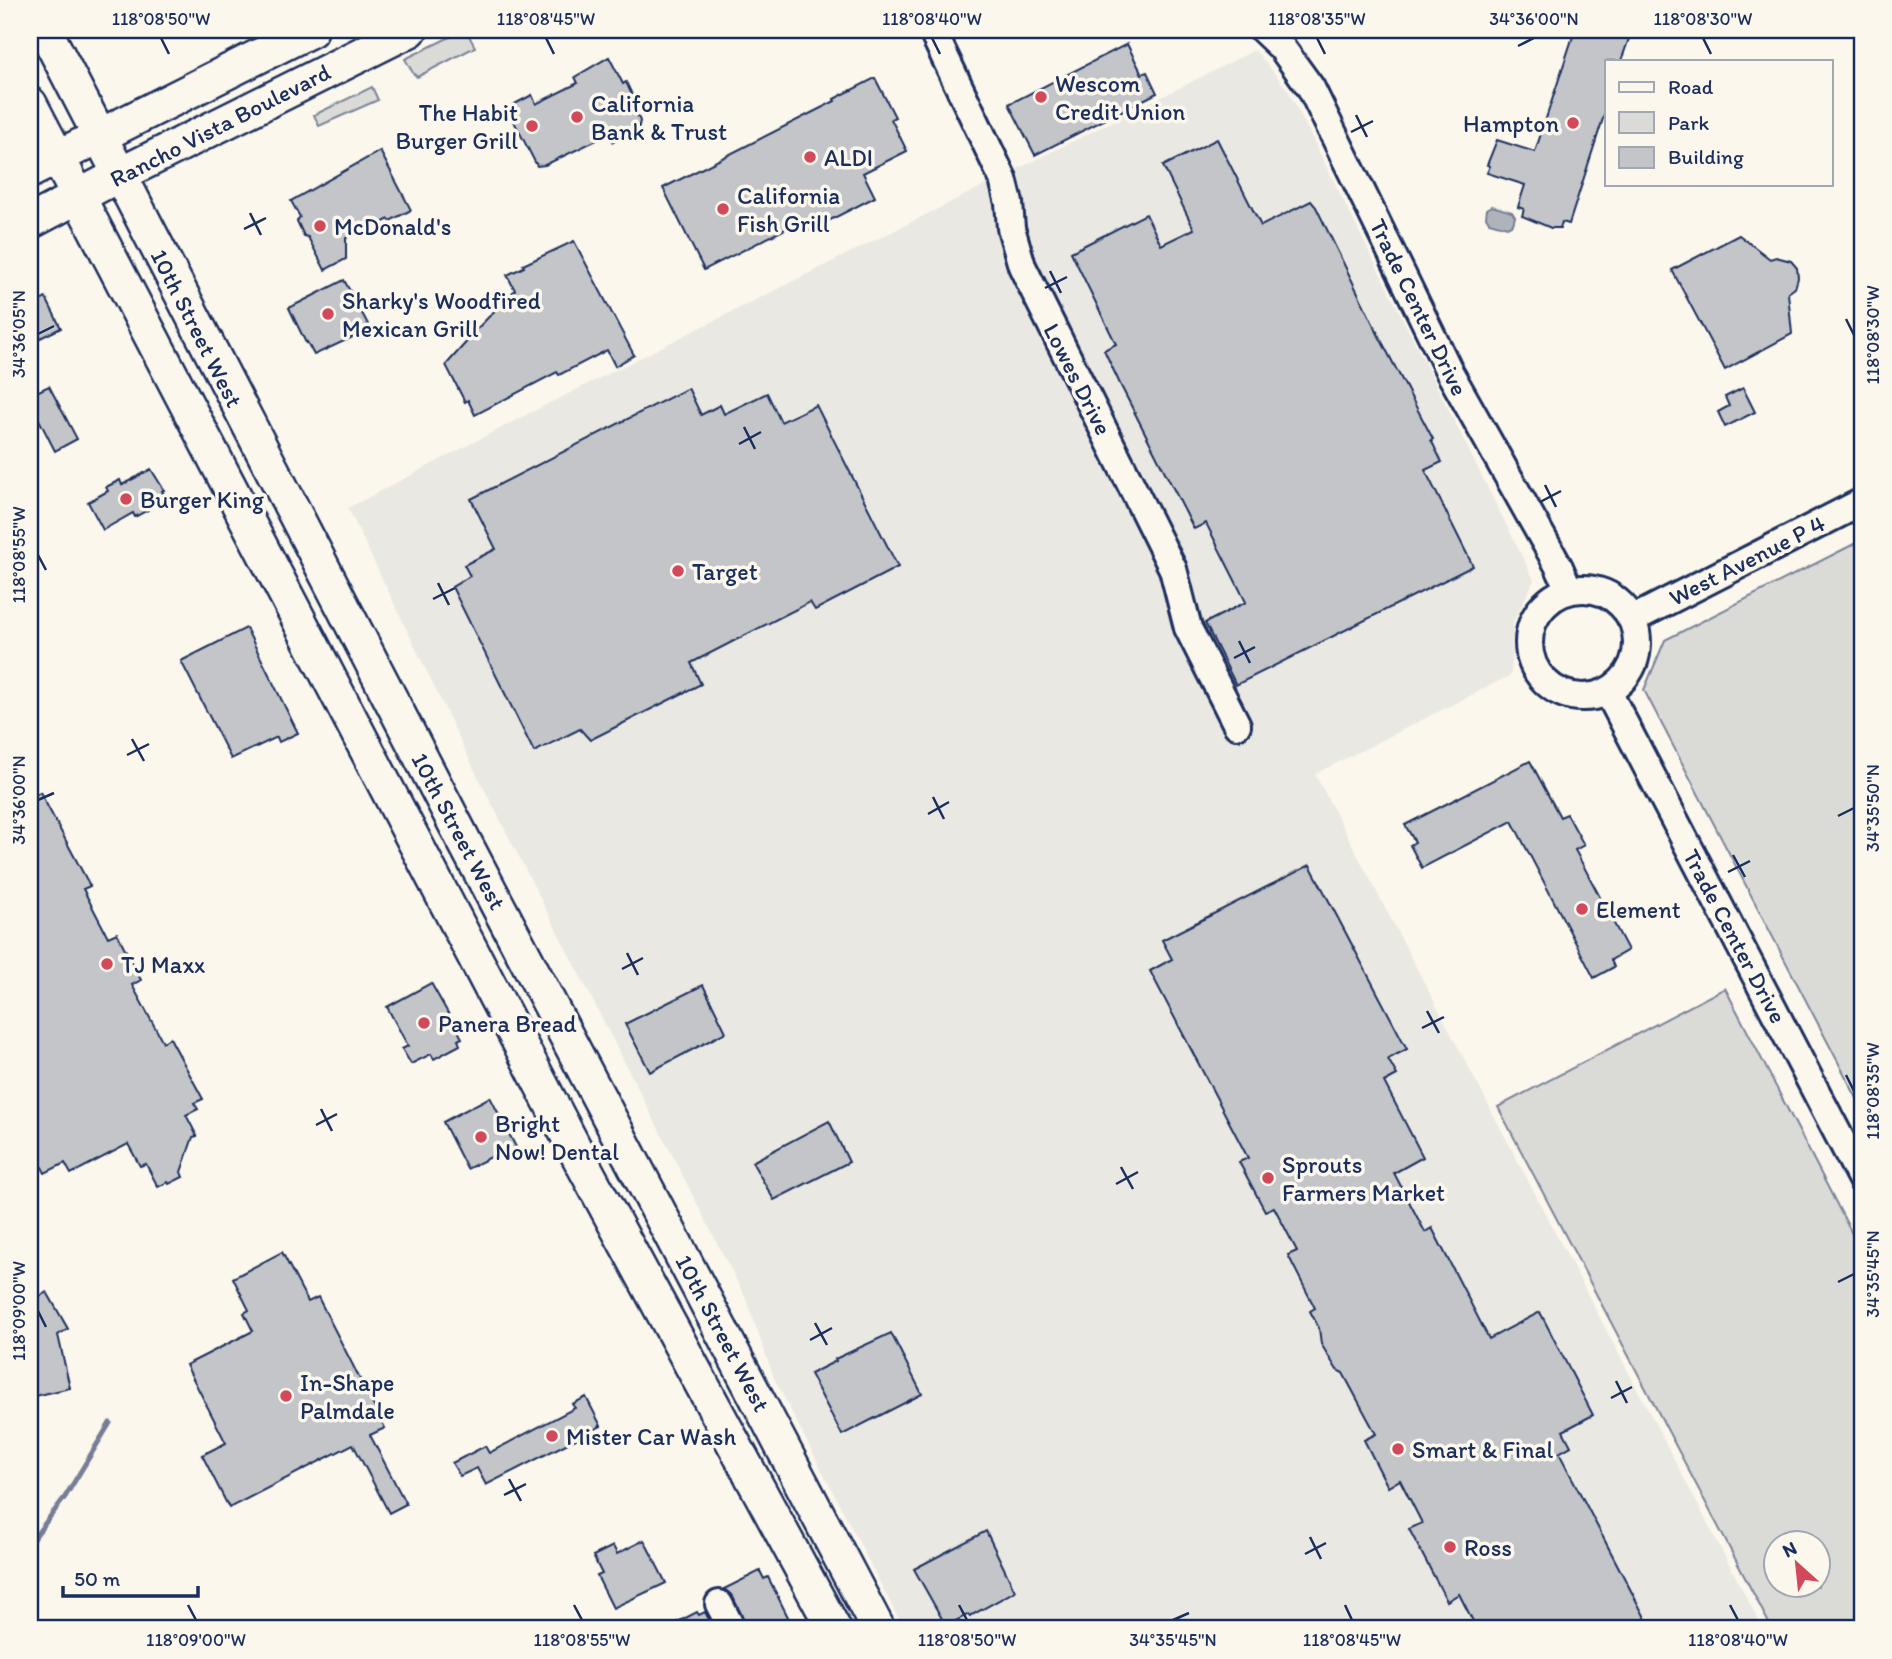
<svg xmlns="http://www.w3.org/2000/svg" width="1892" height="1659" font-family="Itim,sans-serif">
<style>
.built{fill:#eae8e2}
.green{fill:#dadad7;stroke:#7a849a;stroke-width:2;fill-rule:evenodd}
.water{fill:#afb3bb;stroke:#747e96;stroke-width:2}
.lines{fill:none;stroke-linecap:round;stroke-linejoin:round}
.stream{stroke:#747e96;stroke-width:5}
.building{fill:#c3c5c9;stroke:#1b2f5e;stroke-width:2}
.minor-casing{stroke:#1b2f5e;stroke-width:32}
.major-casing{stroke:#1b2f5e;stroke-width:38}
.minor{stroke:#fbf7ec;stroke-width:26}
.major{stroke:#fbf7ec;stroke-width:33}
.ticks{fill:none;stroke:#1b2f5e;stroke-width:2.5}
.poi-dot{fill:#d1495b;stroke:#fbf7ec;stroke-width:2.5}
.labels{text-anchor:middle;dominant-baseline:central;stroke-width:7;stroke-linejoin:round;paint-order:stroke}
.poi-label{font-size:24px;fill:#1b2f5e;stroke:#fbf7ec;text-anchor:start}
.street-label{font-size:24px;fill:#1b2f5e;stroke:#fbf7ec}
.neatline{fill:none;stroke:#1b2f5e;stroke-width:2.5}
.ticks-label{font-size:18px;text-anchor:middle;fill:#1b2f5e}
</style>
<rect width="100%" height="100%" fill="#fbf7ec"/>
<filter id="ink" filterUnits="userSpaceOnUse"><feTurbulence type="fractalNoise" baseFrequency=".0143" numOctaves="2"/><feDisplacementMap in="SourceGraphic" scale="14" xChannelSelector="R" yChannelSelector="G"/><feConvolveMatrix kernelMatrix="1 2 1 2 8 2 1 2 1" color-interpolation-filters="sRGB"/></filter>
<g filter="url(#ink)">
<!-- built -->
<path class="built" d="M1255 50 1288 90 1534 580 1513 623 1511 675 1315 774 1763 1629H904L774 1378 747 1301 474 769 348 508 524 416Z"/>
<!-- green -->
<g class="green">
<path d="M464 30H466L475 47 417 77 413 73 405 59Z"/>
<path d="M372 87 378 100 319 126 314 115Z"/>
<path d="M1862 540V1108L1644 690 1665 640Z"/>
<path d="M1725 988 1862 1253V1629H1772L1498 1107ZM1776 1544H1818V1586H1776Z"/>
</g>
<!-- water -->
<path class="water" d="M1492 206 1512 212 1515 217 1513 224 1507 227 1489 222 1486 217 1487 209Z"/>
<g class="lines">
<!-- stream -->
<path class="stream" d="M30 1543 65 1497 110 1423"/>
</g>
<!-- building -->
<g class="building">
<path d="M1575 30H1632L1621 61H1607V106L1569 224 1562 222 1560 228H1551L1522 216 1524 209 1518 207 1525 185 1487 173 1490 166 1487 165 1497 140 1535 152Z"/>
<path d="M1127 44 1142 74 1147 72 1157 93 1035 155 1009 104Z"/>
<path d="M609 57 623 84 626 82 634 99 631 100 640 121 638 130 613 142 609 134 545 165 537 166 507 108 532 95 536 104 578 83 575 77Z"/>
<path d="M875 78 895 117 891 119 907 151 863 173 875 197 805 233 799 222 704 270 663 188 835 101 834 99Z"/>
<path d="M1217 139 1261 226 1311 201 1316 207 1380 338 1433 439 1431 440 1442 462 1425 470 1473 566 1236 685 1205 623 1246 602 1206 523 1194 529 1120 384 1104 350 1116 344 1071 252 1146 214 1161 245 1194 229 1163 166Z"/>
<path d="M380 151 411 210 390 221 389 219 368 230 367 227 346 238V259L325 270 308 237 304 236 297 221 300 217 291 201Z"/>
<path d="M1739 235 1770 259 1776 257 1791 261 1797 268 1798 278 1795 288 1788 293 1792 334 1725 370 1672 270Z"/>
<path d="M574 241 634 355 615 366 607 350 559 375 557 372 475 415 468 400 465 402 446 365 470 338 469 337 515 290 507 275 524 267 523 265Z"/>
<path d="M344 280 369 326 352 335 353 337 314 355 307 342 306 343 289 308Z"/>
<path d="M46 298 61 328 30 343V307Z"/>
<path d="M49 386 77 439 55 451 30 402V395Z"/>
<path d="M688 388 701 415 720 405 724 414 767 393 781 422 816 405 898 567 815 610 810 602 691 663 701 684 590 740 580 729 534 752 452 587 470 576 464 565 496 549 471 499Z"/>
<path d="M1743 388 1755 412 1725 427 1718 412 1729 406 1725 397Z"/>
<path d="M151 469 164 490 162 491 165 496 146 507 148 510 135 517 133 513 103 530 88 502 108 491 106 487 120 480 122 485Z"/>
<path d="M246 628 298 733 279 742 277 737 231 759 181 661Z"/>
<path d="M1530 761 1560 817 1567 814 1584 845 1575 850 1628 950 1611 960 1614 967 1594 978 1512 821 1422 868 1410 845 1415 842 1405 825Z"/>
<path d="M40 792 90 886 83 889 108 937 117 933 141 980 132 985 163 1042 170 1038 203 1099 194 1103 198 1109 186 1115 197 1136 193 1137 181 1172 183 1177 169 1184 168 1182 158 1187 146 1164 140 1166 128 1144 71 1174 65 1163 45 1173 30 1144V798Z"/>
<path d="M1310 865 1407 1049 1388 1059 1397 1075 1384 1082 1423 1157 1394 1173 1425 1232 1432 1228 1489 1339 1540 1312 1593 1415 1563 1431 1571 1446 1559 1453 1651 1629H1477L1459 1594 1447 1601 1409 1529 1422 1523 1400 1480 1388 1487 1364 1440 1376 1434 1343 1373 1337 1370 1321 1344 1319 1328 1310 1311 1315 1308 1288 1255 1297 1251 1274 1207 1265 1211 1239 1162 1248 1158 1150 971 1172 959 1162 940Z"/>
<path d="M431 983 462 1038 458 1040 460 1045 434 1059 431 1054 411 1064 402 1049 408 1046 387 1007Z"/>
<path d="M703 985 726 1032 650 1072 625 1024Z"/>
<path d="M490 1097 518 1151 502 1159 499 1153 467 1169 443 1122Z"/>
<path d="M829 1121 849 1162 774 1200 752 1162Z"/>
<path d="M282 1252 308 1302 318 1297 385 1428 370 1435 406 1504 389 1513 353 1444 229 1508 202 1455 226 1443 186 1365 253 1331 244 1313 249 1310 233 1278Z"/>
<path d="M47 1292 68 1329 58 1335 70 1388 35 1396 30 1373V1302Z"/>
<path d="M891 1333 922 1394 842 1435 810 1374 836 1361 835 1359Z"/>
<path d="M586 1397 601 1426 486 1485 477 1468 460 1476 452 1463 485 1446 489 1453 575 1408 572 1404Z"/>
<path d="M986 1531 1015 1591 970 1616 969 1614 946 1626 914 1569Z"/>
<path d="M644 1540 666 1583 613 1608 597 1576 602 1574 593 1556 613 1546 617 1554Z"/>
<path d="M760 1571 764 1579 768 1577 794 1629H748L733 1597 724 1589Z"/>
<path d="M697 1612 699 1615 705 1612 714 1629H664Z"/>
</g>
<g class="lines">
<defs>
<g id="minor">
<path d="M932 30 1003 179 1009 203 1011 228 1022 266 1167 557 1173 569 1188 628 1237 725"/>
<path d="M1263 30 1282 48 1311 88 1450 373 1559 567 1569 590"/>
<circle cx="1583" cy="643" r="54"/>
<path d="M1633 619 1862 502"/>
<path d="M1608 692 1862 1180"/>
<path d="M719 1604 732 1629"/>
</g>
<g id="major">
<path d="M45 30 464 841 878 1629"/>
<path d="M30 104 579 1157 834 1629"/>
<path d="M30 171 311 30"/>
<path d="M30 222 119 175 410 30"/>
</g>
</defs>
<!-- minor casing -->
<use href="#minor" class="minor-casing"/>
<!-- major casing -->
<use href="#major" class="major-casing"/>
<!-- minor -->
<use href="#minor" class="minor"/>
<!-- major -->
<use href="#major" class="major"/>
</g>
</g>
<!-- ticks -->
<path class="ticks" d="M161 38 169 54M546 38 554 54M932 38 940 54M1317 38 1325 54M1703 38 1711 54M1518 46 1534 38M1356 115 1367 137M1351 132 1373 121M250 213 261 235M244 229 266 218M1050 271 1061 293M1045 288 1067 277M1846 319 1854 335M38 334 54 326M744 427 755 449M739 444 761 432M1545 485 1556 507M1540 502 1561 491M38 555 46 570M438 583 449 605M433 599 455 588M1239 641 1250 663M1234 658 1255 647M132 739 144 761M127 755 149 744M933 797 944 819M38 800 54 793M928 814 949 802M1838 816 1854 808M1733 855 1745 877M1728 872 1750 861M627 953 638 975M622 969 643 958M1427 1011 1439 1033M1422 1028 1444 1017M1846 1075 1854 1091M321 1109 332 1131M316 1125 337 1114M1121 1167 1133 1189M1116 1184 1138 1172M1838 1282 1854 1274M38 1311 46 1327M815 1323 827 1345M810 1340 832 1328M1616 1381 1627 1403M1611 1398 1632 1387M509 1479 521 1501M504 1495 526 1484M1310 1537 1321 1559M1305 1554 1326 1543M188 1605 196 1620M574 1605 582 1620M959 1605 967 1620M1345 1605 1352 1620M1730 1605 1738 1620M1173 1620 1189 1613"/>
<!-- markers -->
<g class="poi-dot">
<circle cx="1041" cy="97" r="7"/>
<circle cx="577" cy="117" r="7"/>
<circle cx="1573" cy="123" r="7"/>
<circle cx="532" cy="126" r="7"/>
<circle cx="810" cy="157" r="7"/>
<circle cx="723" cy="209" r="7"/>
<circle cx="320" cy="226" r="7"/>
<circle cx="328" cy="314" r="7"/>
<circle cx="126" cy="499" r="7"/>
<circle cx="678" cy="571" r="7"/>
<circle cx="1582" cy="909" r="7"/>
<circle cx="107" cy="964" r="7"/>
<circle cx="424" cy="1023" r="7"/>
<circle cx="481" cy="1137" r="7"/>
<circle cx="1268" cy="1178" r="7"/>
<circle cx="286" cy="1396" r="7"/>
<circle cx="552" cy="1436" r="7"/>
<circle cx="1398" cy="1449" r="7"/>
<circle cx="1450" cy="1547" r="7"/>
</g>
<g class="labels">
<!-- poi labels -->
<g class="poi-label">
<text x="1055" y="83">Wescom<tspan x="1055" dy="28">Credit Union</tspan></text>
<text x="591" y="103">California<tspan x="591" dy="28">Bank &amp; Trust</tspan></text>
<text x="518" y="112" text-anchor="end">The Habit<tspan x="518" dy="28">Burger Grill</tspan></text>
<text x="1559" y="123" text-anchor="end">Hampton</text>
<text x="824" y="157">ALDI</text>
<text x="737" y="195">California<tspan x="737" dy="28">Fish Grill</tspan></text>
<text x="334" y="226">McDonald's</text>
<text x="342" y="300">Sharky's Woodfired<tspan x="342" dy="28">Mexican Grill</tspan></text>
<text x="140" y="499">Burger King</text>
<text x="692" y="571">Target</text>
<text x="1596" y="909">Element</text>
<text x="121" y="964">TJ Maxx</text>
<text x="438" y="1023">Panera Bread</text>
<text x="495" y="1123">Bright<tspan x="495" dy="28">Now! Dental</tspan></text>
<text x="1282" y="1164">Sprouts<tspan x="1282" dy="28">Farmers Market</tspan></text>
<text x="300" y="1382">In-Shape<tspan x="300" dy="28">Palmdale</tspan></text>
<text x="566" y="1436">Mister Car Wash</text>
<text x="1412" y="1449">Smart &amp; Final</text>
<text x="1464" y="1547">Ross</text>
</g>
<!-- street labels -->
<g class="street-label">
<text transform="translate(220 125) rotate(-27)">Rancho Vista Boulevard</text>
<text transform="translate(1419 307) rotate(64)">Trade Center Drive</text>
<text transform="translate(197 328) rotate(63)">10th Street West</text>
<text transform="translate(1078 379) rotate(63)">Lowes Drive</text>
<text transform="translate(1747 560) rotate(-27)">West Avenue P 4</text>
<text transform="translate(459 831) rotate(62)">10th Street West</text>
<text transform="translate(1735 936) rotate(62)">Trade Center Drive</text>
<text transform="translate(723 1333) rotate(62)">10th Street West</text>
</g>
</g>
<!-- margin -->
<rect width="1892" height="1659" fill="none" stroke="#fbf7ec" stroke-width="77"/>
<!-- legend -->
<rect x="1605" y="60" width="228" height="126" fill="#fbf7ec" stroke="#a1a7b3" stroke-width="2"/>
<rect x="1619" y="82" width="35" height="10" fill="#fbf7ec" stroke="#a1a7b3" stroke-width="2"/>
<text x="1668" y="94" font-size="21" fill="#1b2f5e">Road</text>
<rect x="1619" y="112" width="35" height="21" fill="#dadad7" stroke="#a1a7b3" stroke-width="2"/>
<text x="1668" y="130" font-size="21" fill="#1b2f5e">Park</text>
<rect x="1619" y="147" width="35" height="21" fill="#c3c5c9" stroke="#a1a7b3" stroke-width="2"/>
<text x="1668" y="164" font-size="21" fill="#1b2f5e">Building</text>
<!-- north arrow -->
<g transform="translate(1797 1564) rotate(333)"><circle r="33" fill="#fbf7ec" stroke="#a1a7b3" stroke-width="2"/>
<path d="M0-5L12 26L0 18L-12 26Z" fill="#d1495b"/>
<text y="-10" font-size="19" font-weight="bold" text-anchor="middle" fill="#1b2f5e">N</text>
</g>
<!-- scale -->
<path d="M63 1586v10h135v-10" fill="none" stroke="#1b2f5e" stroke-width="3.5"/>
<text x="74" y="1586" font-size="21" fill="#1b2f5e" stroke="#fbf7ec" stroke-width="5" paint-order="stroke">50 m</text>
<rect x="38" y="38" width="1816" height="1582" class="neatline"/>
<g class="ticks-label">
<text x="161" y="25">118°08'50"W</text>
<text x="546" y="25">118°08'45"W</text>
<text x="932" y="25">118°08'40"W</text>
<text x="1317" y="25">118°08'35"W</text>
<text x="1534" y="25">34°36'00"N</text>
<text x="1703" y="25">118°08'30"W</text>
<text transform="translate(19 334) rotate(-90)" y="6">34°36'05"N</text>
<text transform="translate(1873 335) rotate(-90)" y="6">118°08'30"W</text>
<text transform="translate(19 555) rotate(-90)" y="6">118°08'55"W</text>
<text transform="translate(19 800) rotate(-90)" y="6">34°36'00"N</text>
<text transform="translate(1873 808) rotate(-90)" y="6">34°35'50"N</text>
<text transform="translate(1873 1091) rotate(-90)" y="6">118°08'35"W</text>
<text transform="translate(1873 1274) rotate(-90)" y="6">34°35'45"N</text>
<text transform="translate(19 1311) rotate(-90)" y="6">118°09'00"W</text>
<text x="196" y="1646">118°09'00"W</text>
<text x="582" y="1646">118°08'55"W</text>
<text x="967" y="1646">118°08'50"W</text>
<text x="1173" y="1646">34°35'45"N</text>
<text x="1352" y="1646">118°08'45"W</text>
<text x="1738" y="1646">118°08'40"W</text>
</g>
</svg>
